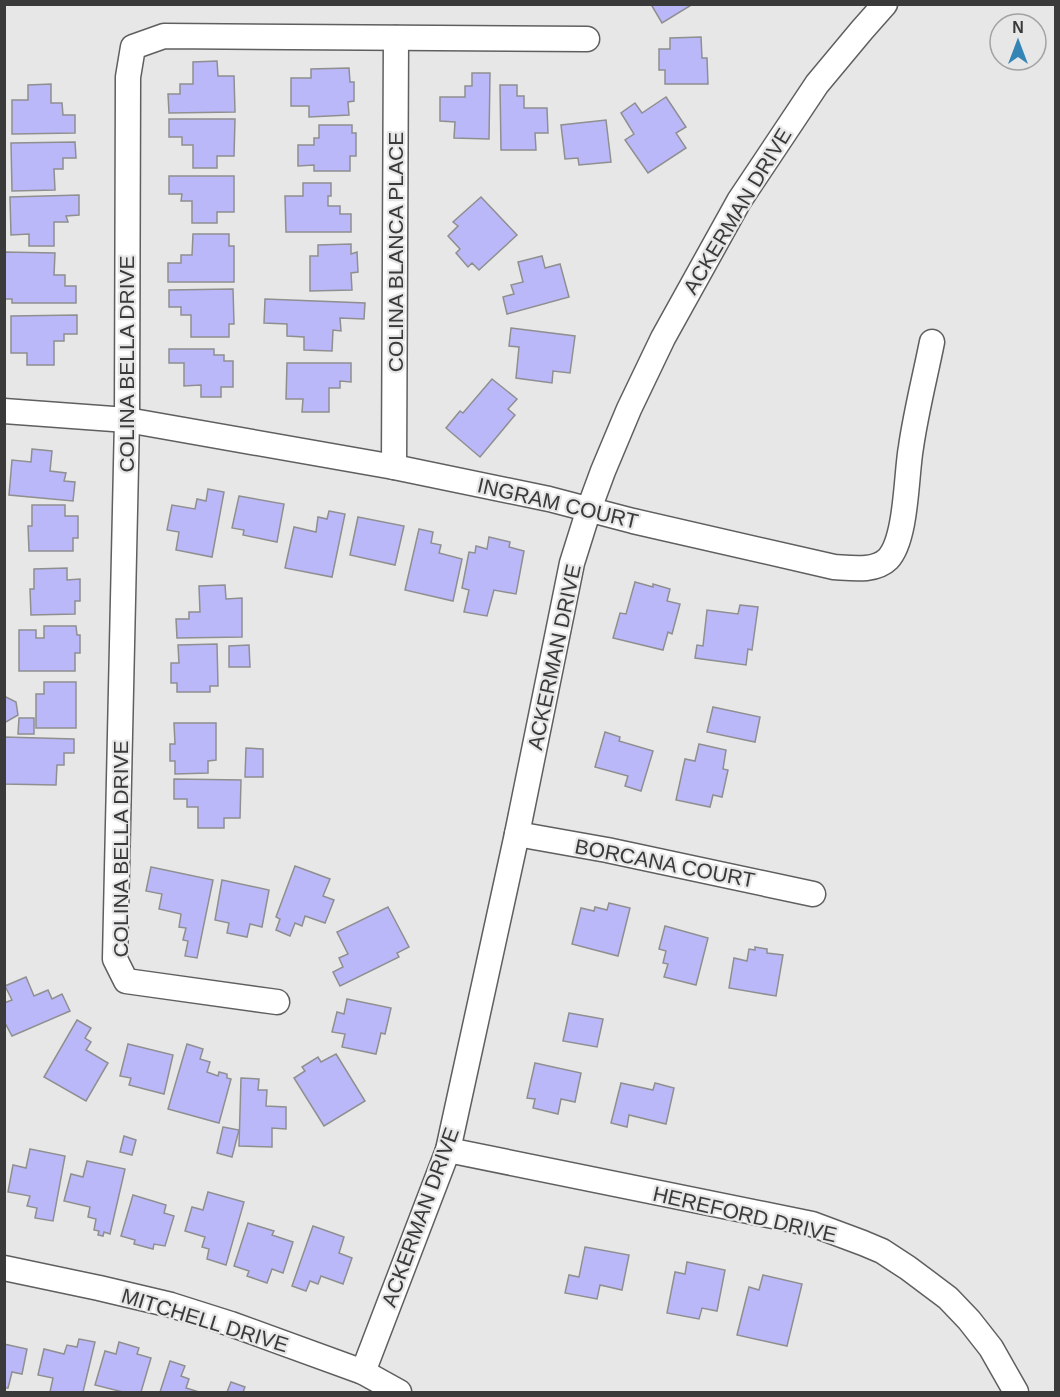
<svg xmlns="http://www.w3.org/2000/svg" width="1060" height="1397" font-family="Helvetica,sans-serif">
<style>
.building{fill:#bbb8fa;stroke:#8f8f90;stroke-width:1.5}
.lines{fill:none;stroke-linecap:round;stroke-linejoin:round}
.minor-casing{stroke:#5f5f60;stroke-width:27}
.minor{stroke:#fff;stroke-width:24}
.labels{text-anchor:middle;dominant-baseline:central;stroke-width:4.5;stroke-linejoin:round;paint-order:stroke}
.street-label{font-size:21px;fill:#3a3a3b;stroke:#e7e7e8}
</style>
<rect width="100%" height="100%" fill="#e7e7e8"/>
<!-- building -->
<g class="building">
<path d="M655 4H693L662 23 652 6Z"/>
<path d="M701 37 702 58H707L708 84H665V70H659V49H670V38Z"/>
<path d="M217 61 218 76H234L235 112 169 113 168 94H180V84H193V62Z"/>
<path d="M349 68 350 82H354V101L348 102 349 115 309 117V106H291V78H311V69Z"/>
<path d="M472 73H490L489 139 454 138 455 122 440 121V97H465V86H472Z"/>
<path d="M51 84V103H62L63 115H75V133L12 134V100H28V85Z"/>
<path d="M500 85H517V96H524V108H547L548 133H535L536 150H501Z"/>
<path d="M666 97 686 127 676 133 686 148 648 173 625 140 634 134 621 113 635 103 642 113Z"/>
<path d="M169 119H235L234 156H217V168H193V145H182V137H169Z"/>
<path d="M606 120 611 162 579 165 578 158 565 159 561 125Z"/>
<path d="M319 125H352V133H356V156H350V171H314V165L298 166V145H314V138H319Z"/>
<path d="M75 142 76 158H63V169H54L55 190 12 191 11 143Z"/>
<path d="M169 176H234V212H217V223H192V201H181L182 194H169Z"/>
<path d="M303 183H331V196H328V206H340V214H351V232H286L285 196H303Z"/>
<path d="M79 195V215L66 216 68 222H54V246H29V234L11 235 10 197Z"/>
<path d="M481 197 517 235 479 270 472 263 468 267 456 253 460 249 448 236 458 226 453 222Z"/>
<path d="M193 234H229V246H234V282H168V263H181V255H192Z"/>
<path d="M351 244V254L357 252 358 272 351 273 352 290 310 291V256H318V245Z"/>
<path d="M4 252 55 253 54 275H65V286H76V303H12V299H4Z"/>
<path d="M542 256 545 268 560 264 569 297 507 314 503 297 514 294 511 285 523 282 518 262Z"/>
<path d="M233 289 234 324H229V337H191V315H181V307H169V290Z"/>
<path d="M265 299 365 303 364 319 340 318 341 331 333 330 332 351 304 350V337L287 336V324L264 323Z"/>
<path d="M77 315V334H64V341H54V365H27V353H11V316Z"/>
<path d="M511 328 575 336 570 373 553 371 552 383 516 378 519 347 509 346Z"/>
<path d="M169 349H214V355H224V361H233V387H221V397H201V385L184 386V363H169Z"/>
<path d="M287 363H351V382L340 381V388H329V412H302L303 399H286Z"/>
<path d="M492 379 517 399 508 409 515 415 480 457 446 428 460 411 463 413Z"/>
<path d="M32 449 52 451 50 471 66 473 64 481 75 482 73 501 9 495 12 460 31 462Z"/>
<path d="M208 489 224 492 212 557 176 550 179 532 167 530 172 505 195 509 197 499 206 501Z"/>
<path d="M239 496 284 504 277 542 243 535 244 530 232 528Z"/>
<path d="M32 505H65V516H78V538H73V551H29L28 526H32Z"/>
<path d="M329 511 345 514 332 577 285 568 294 527 316 532 318 517 327 519Z"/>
<path d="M358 517 404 526 395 565 350 555Z"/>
<path d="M419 529 433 532 431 543 441 545 439 553 462 559 453 601 405 590Z"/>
<path d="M489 537 510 542 509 547 524 551 516 594 494 590 487 616 464 612 469 590 462 588 469 552 475 553 476 546 487 549Z"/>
<path d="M67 568V580L80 579V601H75V614L31 615 30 589H34V569Z"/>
<path d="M635 582 653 587V584L670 589 667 601 680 604 672 634 668 632 663 650 613 638 620 613 626 614Z"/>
<path d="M225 585 226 599 242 598V637L177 638 176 619H189V612H200L199 586Z"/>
<path d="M740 605 758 607 752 650 748 649 746 665 695 658 697 645 703 646 707 610 738 614Z"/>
<path d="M44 626H76L77 635H80V653H75V671H19V630H36V638H44Z"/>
<path d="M217 644 218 686H210V692H177V683H171V663H179L178 645Z"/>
<path d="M249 645 250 667H229V646Z"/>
<path d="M44 682H76V728H36V694H44Z"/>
<path d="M4 697H6L16 702 18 715 6 722 4 721Z"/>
<path d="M713 707 760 717 755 742 707 732Z"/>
<path d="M19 718H34V734H18Z"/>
<path d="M174 723H216V760L208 761V773L175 774V761H170V744H175Z"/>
<path d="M605 732 620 737 619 741 653 751 641 791 625 786 628 776 595 767Z"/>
<path d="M4 737 74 739V753H64V765H57L56 785 4 784Z"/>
<path d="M699 744 726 750 723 769 728 770 722 797 713 795 710 807 676 800 685 759 695 761Z"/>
<path d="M246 748 263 749V777H245Z"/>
<path d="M174 779 241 780 240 818H224V828H198V807H187V799H174Z"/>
<path d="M295 866 330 879 323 896 334 900 325 923 305 916 302 926 295 923 290 936 276 930 280 919 276 917Z"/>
<path d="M151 867 213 880 197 958 185 956 188 941 183 940 186 928 179 927 181 914 159 909 162 894 146 891Z"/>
<path d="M222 880 269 890 262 927 250 924 247 937 227 933 229 923 215 920Z"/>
<path d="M609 903 630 908 618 956 572 944 581 908 594 911 595 907 607 910Z"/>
<path d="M388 907 409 947 397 953 399 957 340 986 333 972 343 967 339 958 348 954 337 932Z"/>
<path d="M665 926 708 938 696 985 664 977 668 964 663 963 666 951 659 949Z"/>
<path d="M755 947 767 949V953L783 955 776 996 729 988 734 958 747 961 749 949 755 950Z"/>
<path d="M26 977 34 996 48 990 52 999 62 994 70 1011 12 1036 4 1021V1003L12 1000 5 986Z"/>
<path d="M347 999 391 1008 385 1034 381 1033 376 1054 342 1047 345 1034 332 1032 337 1012 344 1014Z"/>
<path d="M569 1013 603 1019 597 1047 563 1041Z"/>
<path d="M77 1020 91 1028 85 1038 91 1042 86 1050 108 1063 86 1101 44 1077Z"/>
<path d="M128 1044 173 1055 164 1094 129 1085 131 1078 120 1076Z"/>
<path d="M187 1044 203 1049 200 1059 210 1062 207 1072 218 1076 219 1072 227 1074V1078L231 1079 219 1123 168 1109Z"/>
<path d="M336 1054 365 1101 324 1126 294 1078 305 1071 302 1067 318 1057 321 1062Z"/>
<path d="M535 1063 581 1073 575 1102 561 1099 558 1114 533 1108 535 1099 527 1098Z"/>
<path d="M241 1078 259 1079 258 1090H267L266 1106 286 1107V1129L272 1128V1147L239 1146Z"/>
<path d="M621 1083 653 1090 655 1083 674 1088 666 1124 629 1115 627 1127 611 1123Z"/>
<path d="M223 1127 239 1130 232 1157 217 1153Z"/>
<path d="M124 1136 136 1140 132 1155 120 1152Z"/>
<path d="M30 1149 65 1156 53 1221 35 1218 37 1208 27 1206 30 1196 8 1192 13 1165 26 1168Z"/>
<path d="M87 1161 125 1169 110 1234 104 1232 103 1236 98 1235 99 1231 94 1230 96 1219 88 1217 90 1207 64 1201 71 1174 83 1177Z"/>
<path d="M208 1192 244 1202 226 1265 207 1259 209 1249 202 1247 205 1237 185 1231 192 1207 203 1210Z"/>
<path d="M133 1195 166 1205 164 1213 174 1216 165 1246 154 1244 153 1249 134 1244 135 1240 121 1236Z"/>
<path d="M248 1223 274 1231 272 1235 293 1242 283 1273 272 1269 267 1283 247 1276 249 1271 234 1266Z"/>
<path d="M313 1226 344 1237 339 1253 352 1258 343 1284 321 1276 318 1284 310 1281 306 1291 292 1286Z"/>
<path d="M585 1247 629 1255 622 1290 600 1285 597 1299 565 1293 569 1275 579 1277Z"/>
<path d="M687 1262 725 1270 717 1311 702 1308 699 1319 667 1313 675 1272 685 1274Z"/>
<path d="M763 1275 802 1284 787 1346 737 1335 749 1287 759 1290Z"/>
<path d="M79 1339 95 1342 83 1392H50L53 1378 38 1375 44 1349 64 1354 67 1345 77 1347Z"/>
<path d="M119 1342 139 1348 137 1354 151 1358 141 1392H123L95 1385 105 1351 116 1354Z"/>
<path d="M4 1344 27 1349 22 1374 12 1372 8 1388H4Z"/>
<path d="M170 1361 185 1366 181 1376 189 1379 186 1388 199 1392H160Z"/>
<path d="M231 1382 245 1387 243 1392H227Z"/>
</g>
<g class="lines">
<defs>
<g id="minor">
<path d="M4 411 127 420 394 467 549 499 633 521 834 567C851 568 875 572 888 559 907 539 906 474 911 447 916 412 925 377 932 342"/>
<path d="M394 467 396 38"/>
<path d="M517 834 607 850 813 894"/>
<path d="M277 1002 126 981 115 959 127 420 128 77 133 47 164 36 587 39"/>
<path d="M448 1150 812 1224 863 1243 882 1251 908 1268 948 1298 969 1320 991 1348 1016 1392"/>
<path d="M4 1268 99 1288 171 1305 231 1324 363 1372 399 1392"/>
<path d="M363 1372 448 1150 517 834 572 563 589 509 603 471 629 409 663 338 739 201 817 84 862 30 885 4"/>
</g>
</defs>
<!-- minor casing -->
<use href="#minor" class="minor-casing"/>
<!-- minor -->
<use href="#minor" class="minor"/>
</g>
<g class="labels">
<!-- street labels -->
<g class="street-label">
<text transform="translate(737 211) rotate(-59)">ACKERMAN DRIVE</text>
<text transform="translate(395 252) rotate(-90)">COLINA BLANCA PLACE</text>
<text transform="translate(126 364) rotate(-90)">COLINA BELLA DRIVE</text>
<text transform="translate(558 503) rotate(13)">INGRAM COURT</text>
<text transform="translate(554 657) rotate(-78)">ACKERMAN DRIVE</text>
<text transform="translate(120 849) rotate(-90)">COLINA BELLA DRIVE</text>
<text transform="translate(665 863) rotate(11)">BORCANA COURT</text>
<text transform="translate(745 1214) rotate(13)">HEREFORD DRIVE</text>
<text transform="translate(420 1217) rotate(-70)">ACKERMAN DRIVE</text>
<text transform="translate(205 1320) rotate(17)">MITCHELL DRIVE</text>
</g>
</g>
<!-- border -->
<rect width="1060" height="1397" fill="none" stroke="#3a3a3b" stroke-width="12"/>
<!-- north arrow -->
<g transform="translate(1018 42)"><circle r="28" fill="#e7e7e8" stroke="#a2a2a3" stroke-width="1.5"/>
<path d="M0-4.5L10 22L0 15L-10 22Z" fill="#3485b6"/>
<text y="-9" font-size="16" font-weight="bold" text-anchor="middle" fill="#3a3a3b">N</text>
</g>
</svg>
